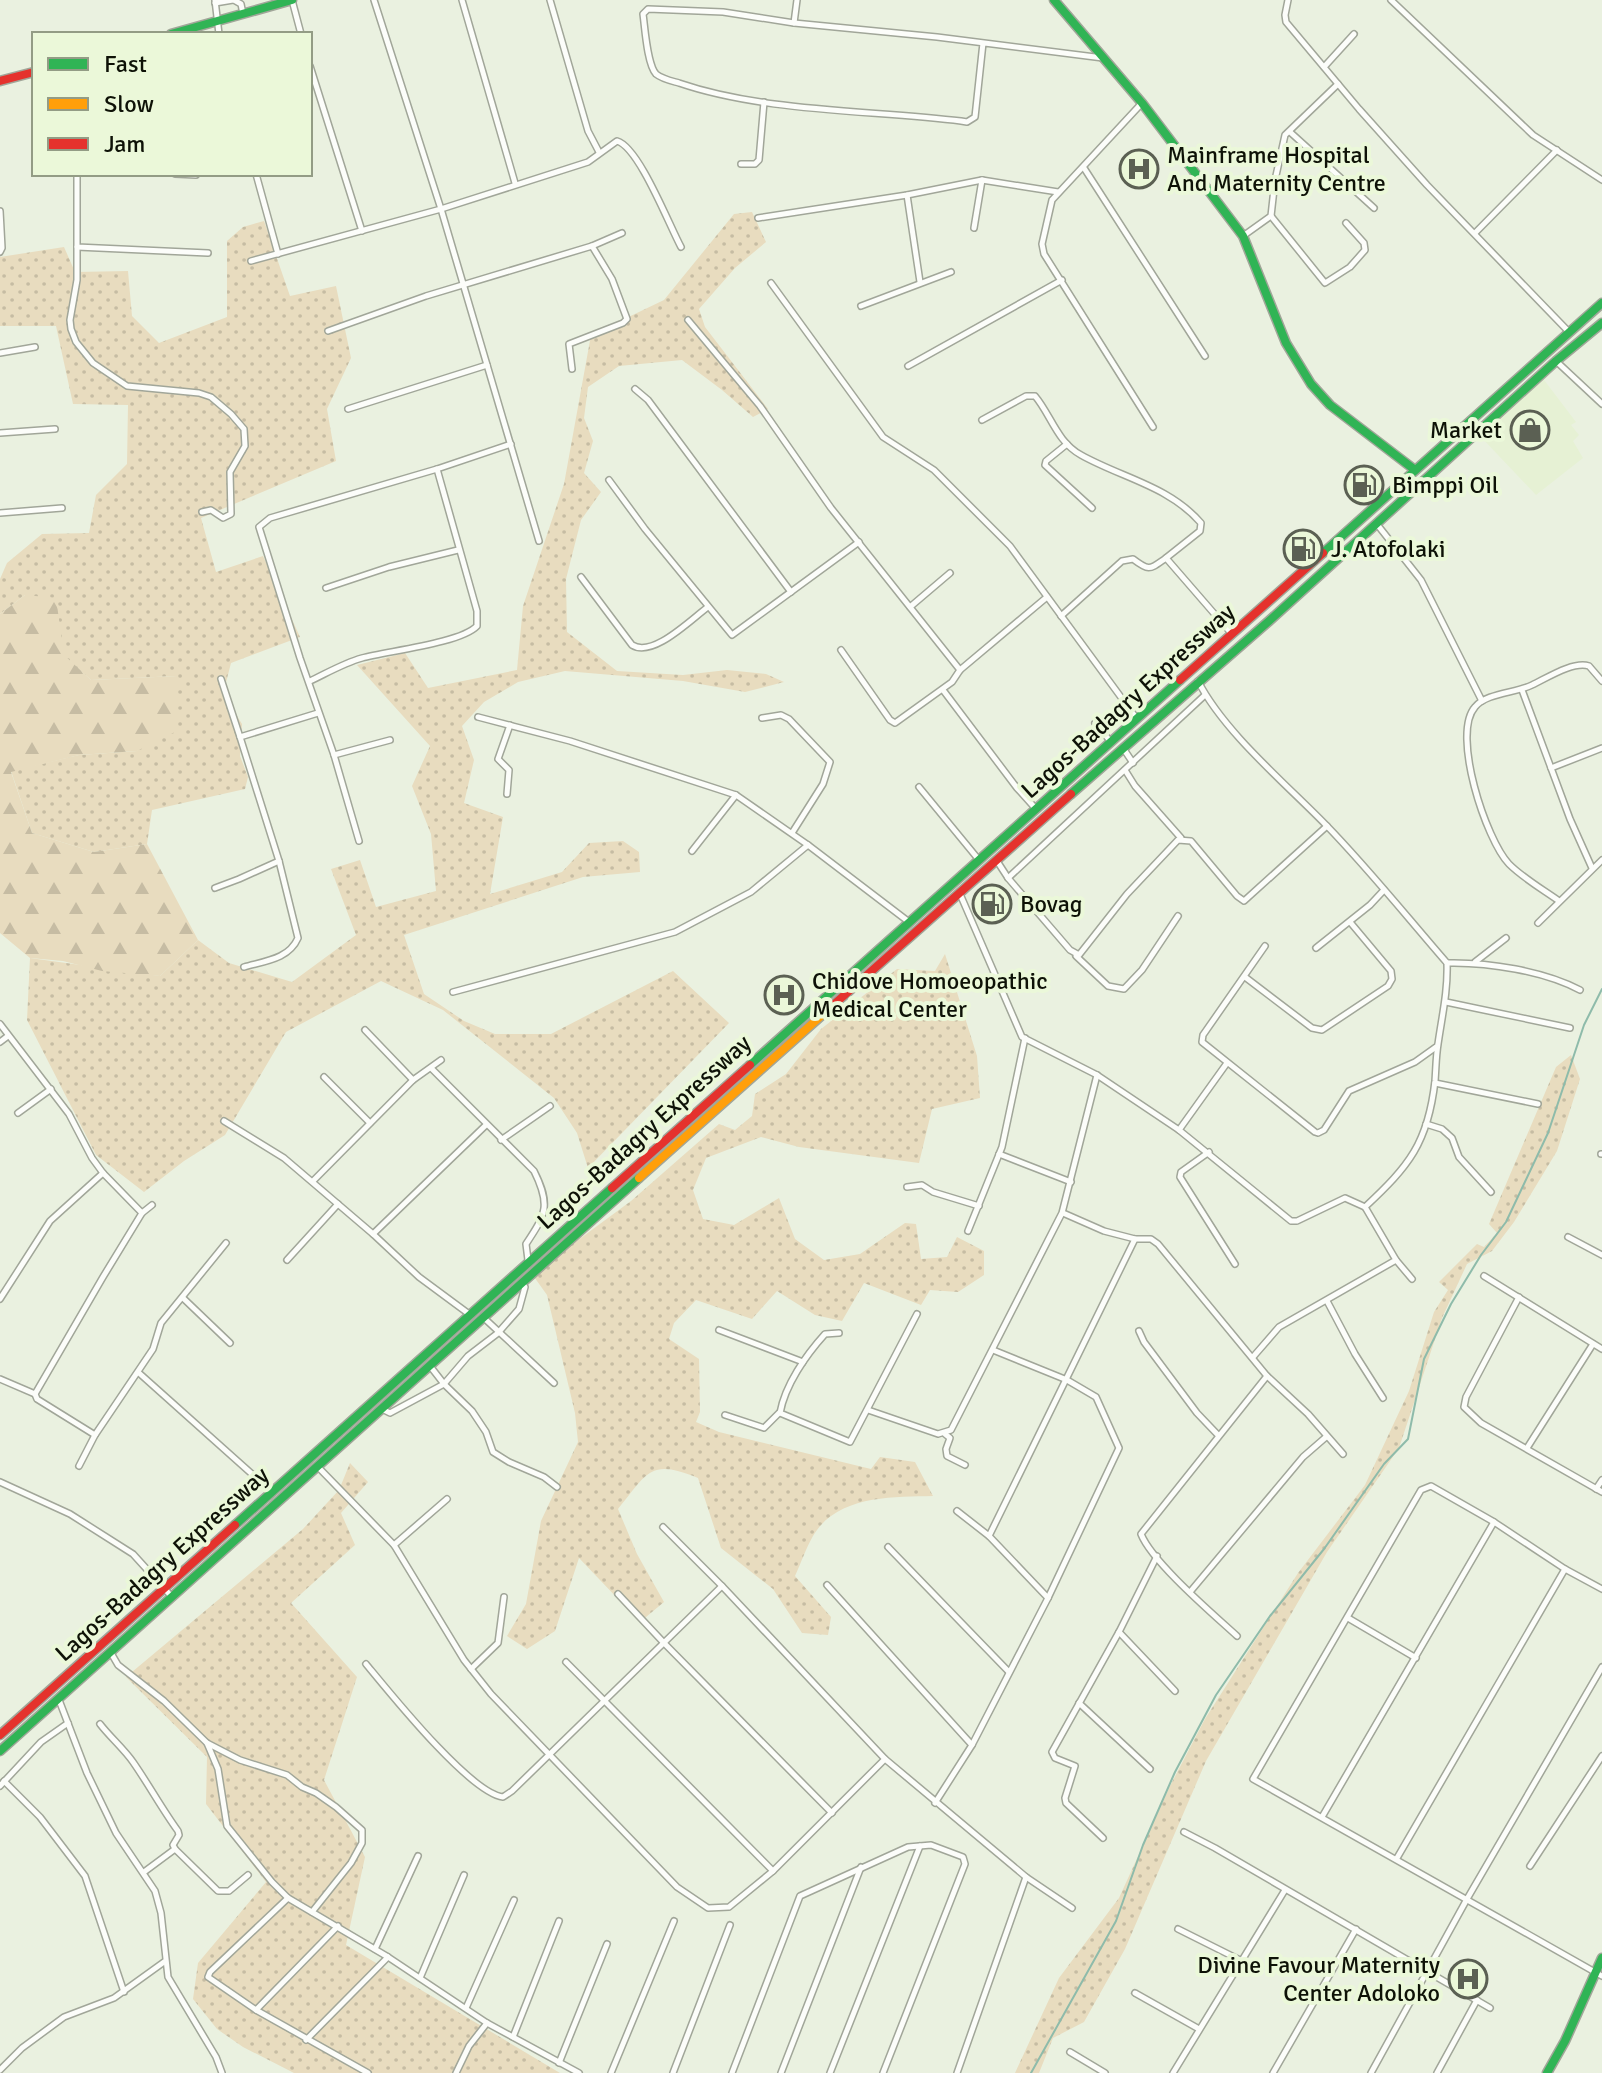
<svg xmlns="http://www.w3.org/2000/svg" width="1602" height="2073" font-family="Signika,sans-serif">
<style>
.built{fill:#e6f1d4}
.grass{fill:url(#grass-dots)}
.forest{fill:url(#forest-firs)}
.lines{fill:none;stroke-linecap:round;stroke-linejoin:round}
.stream{stroke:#8ebbaa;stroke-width:2}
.street-casing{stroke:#a1a699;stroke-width:8}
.fast-casing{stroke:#a1a699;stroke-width:11}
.slow-casing{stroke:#a1a699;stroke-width:11}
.jam-casing{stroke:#a1a699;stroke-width:11}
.street{stroke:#fcfdfa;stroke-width:5}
.fast{stroke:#30b455;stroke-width:8}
.slow{stroke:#ff9f0a;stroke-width:8}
.jam{stroke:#e5322d;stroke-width:8}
.labels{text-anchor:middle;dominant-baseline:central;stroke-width:8;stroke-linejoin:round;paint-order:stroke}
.poi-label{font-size:24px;fill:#0e1207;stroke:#ebf8d9;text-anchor:start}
.street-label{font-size:24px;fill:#0e1207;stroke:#ebf8d9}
</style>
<defs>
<pattern id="grass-dots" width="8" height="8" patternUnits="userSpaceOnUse" patternTransform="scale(2)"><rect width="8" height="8" fill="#e8dcbf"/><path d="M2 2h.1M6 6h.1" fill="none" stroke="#c6bca3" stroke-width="1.8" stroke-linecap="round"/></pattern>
<pattern id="forest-firs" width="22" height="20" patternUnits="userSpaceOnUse" patternTransform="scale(2)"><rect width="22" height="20" fill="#e8dcbf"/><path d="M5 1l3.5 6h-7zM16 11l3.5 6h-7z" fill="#c6bca3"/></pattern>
</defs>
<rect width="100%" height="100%" fill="#eaf1e0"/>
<!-- built -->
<path class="built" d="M1538 372 1576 422 1571 425 1579 435 1573 441 1583 458 1536 495 1480 436Z"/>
<!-- grass -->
<g class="grass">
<path d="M752 212 766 242 735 268 699 309 705 327 768 409 753 417 722 390 682 360 619 366 588 387 584 418 593 441 584 473 601 492 581 520 566 579 567 632 617 671 683 675 727 670 766 674 784 682 745 692 683 681 565 671 518 682 484 702 462 726 474 760 464 803 503 817 490 894 562 872 589 843 623 841 639 852 640 872 583 877 404 935 424 994 464 1021 495 1034H551L673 971 729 1023 588 1168 577 1133 554 1098 443 1010 381 981 286 1032 225 1135 184 1161 144 1192 96 1155 27 1020 30 958 160 976 198 940 229 963 292 982 356 935 331 869 360 860 376 907 436 891 431 834 412 786 430 746 357 665 405 653 428 688 517 670 523 606 564 484 591 335 664 300 734 214Z"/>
<path d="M264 221 290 296 336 286 351 358 327 409 336 461 201 518 216 572 263 556 300 637 231 663 223 694 242 724 240 756 248 777 245 789 152 810 147 844 94 852 32 833 11 771 79 755 137 751 177 676 91 680 64 656 25 595 0 614V579L7 563 42 534 89 533 96 495 127 464 128 405 73 404 56 326H0V257L64 247 75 272 128 271 132 316 159 343 227 317V241L243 227Z"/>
<path d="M945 954 977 1056 980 1098 932 1109 919 1163 799 1147 761 1137 706 1158 693 1190 703 1219 734 1225 779 1198 795 1239 824 1260 860 1254 905 1223 916 1224 921 1259 947 1257 957 1237 984 1251V1275L958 1292 930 1290 921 1305 864 1283 842 1321 815 1315 777 1291 752 1319 696 1300 674 1323 669 1339 699 1359 700 1412 696 1422 719 1432 871 1469 880 1457 915 1462 933 1496C892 1497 837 1495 813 1536 806 1548 801 1563 795 1576L831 1617 828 1635 802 1633 773 1589 721 1548 698 1478C649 1458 648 1473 618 1509L637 1554 664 1602 640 1622 579 1558 555 1631 527 1649 507 1636 526 1604 541 1521 578 1442 575 1413 547 1295 532 1274 631 1201 719 1124 735 1130 752 1116 755 1094 786 1074 821 1029 897 969 935 971Z"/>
<path d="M1571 1055 1580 1079 1557 1151 1514 1222 1492 1251 1467 1264 1442 1318 1399 1448 1327 1552 1206 1761 1125 1949 1084 2022 1053 2038 1039 2073H1015L1059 1978 1119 1898 1170 1786 1205 1719 1298 1573 1365 1485 1409 1391 1434 1312 1448 1290 1439 1282 1477 1244 1484 1247 1497 1233 1489 1224 1556 1067Z"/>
<path d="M350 1463 368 1482 341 1513 355 1545 291 1603 357 1677 324 1780 365 1857 346 1945 560 2073H294L243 2047 217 2029 193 1999 198 1963 266 1882 206 1804 207 1757 126 1677 303 1529 339 1490Z"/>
</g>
<!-- forest -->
<path class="forest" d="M25 595 56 598 64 655 91 680 177 676 175 732 137 751 79 755 11 772 32 833 94 852 147 844 198 940 160 976 102 971 63 961 30 958 0 933V614Z"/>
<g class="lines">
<!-- stream -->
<path class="stream" d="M1031 2073 1116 1921 1143 1845 1175 1772 1216 1695 1270 1616 1324 1549 1384 1464 1408 1439 1424 1359 1451 1304 1481 1255 1506 1222 1548 1133 1584 1025 1602 989"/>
<defs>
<g id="street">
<path d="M215 0 219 34"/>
<path d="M234 0 241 4 243 14"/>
<path d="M292 0 301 34"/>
<path d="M374 0 441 209 539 541"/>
<path d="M462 0 515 183"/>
<path d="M550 0 588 131 599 152"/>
<path d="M1288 0 1285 15 1286 22 1359 109 1427 185 1569 332"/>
<path d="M1391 0 1533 135 1602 180"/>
<path d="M215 3 233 0"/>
<path d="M794 23 797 0"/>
<path d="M983 43 975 117 967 122 961 121C870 110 764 112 679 83 672 81 662 79 656 74 647 64 645 28 643 14L648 9 723 12 794 23 937 37 1103 58"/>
<path d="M310 66 362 231"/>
<path d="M1324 67 1354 34"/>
<path d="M1142 103 1052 200 1042 244 1044 254 1153 427"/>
<path d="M1290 132 1374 208"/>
<path d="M741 164H755L759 160 764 102"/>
<path d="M1084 168 1205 356"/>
<path d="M77 174V247L208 253"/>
<path d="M175 174 196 175"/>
<path d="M256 174 278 254"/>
<path d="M907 195 920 282"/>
<path d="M0 211 2 248 0 252"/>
<path d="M1271 216 1325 283 1350 267 1365 250 1364 243 1346 223"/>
<path d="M758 218 907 195 982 180 1058 192"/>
<path d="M974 228 982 180"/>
<path d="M1475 233 1557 150"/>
<path d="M1243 236 1271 216 1275 180 1285 135 1338 84"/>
<path d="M77 247V280L70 320 71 329 76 342 93 363 127 386 199 393 211 397 231 414 244 429 245 446 230 472 231 514 223 518 211 510 202 512"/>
<path d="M251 261 441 209 588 162 617 141C639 147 669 225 681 247"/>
<path d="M771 283 883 437 934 470 1010 546 1137 719"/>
<path d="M861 306 951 272"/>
<path d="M688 320 760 406 831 508 960 670"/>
<path d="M328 331 426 296 592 246"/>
<path d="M0 353 35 347"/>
<path d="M1556 361 1602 404"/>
<path d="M908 366 1062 280"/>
<path d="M572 369 569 344 623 323 627 319 612 279 592 246 622 233"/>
<path d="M635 389 648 400 791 592"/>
<path d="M348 409 487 365"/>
<path d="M982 420 1026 396H1035C1051 415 1057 442 1081 455 1122 478 1169 486 1201 523L1200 531 1166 558 1231 633"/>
<path d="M0 433 55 429"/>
<path d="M1067 444 1046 461 1045 465 1092 508"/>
<path d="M609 480 645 529 732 635 859 542"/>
<path d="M0 513 62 508"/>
<path d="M1376 523 1421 580 1482 701"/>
<path d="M581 577 632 645C653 658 690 620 708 607"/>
<path d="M326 588 389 567 458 550"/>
<path d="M910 607 950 573"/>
<path d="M1061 616 1122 561 1133 559C1150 572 1150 569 1166 558"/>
<path d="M841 650 890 720 895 723 952 682 960 670 1047 597"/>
<path d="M221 679 240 737"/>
<path d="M310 681C327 673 344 663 362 658 388 651 461 643 477 626V611L437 469"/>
<path d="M943 690 1017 788 1036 809"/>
<path d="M1522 690 1570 819 1592 868"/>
<path d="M478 717 570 741 736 795 808 845 909 922"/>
<path d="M762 718 781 715 789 719 830 762 823 784 792 833"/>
<path d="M1095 723 1111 742"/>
<path d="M1123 748 1133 763"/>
<path d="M334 755 390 740"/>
<path d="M1551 768 1602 748"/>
<path d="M1125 770 1135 786 1181 838"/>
<path d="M919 787 979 860"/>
<path d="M507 794 509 770 498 759 510 725"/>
<path d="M359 841 334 755 300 658 259 527 270 518 437 469 511 444"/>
<path d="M692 851 736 795"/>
<path d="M997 861 1008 878 1070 950 1079 955 1127 894 1178 840 1191 841 1237 896 1244 901 1327 826"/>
<path d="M1008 878 1205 695"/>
<path d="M215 888 239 879 279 861"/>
<path d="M960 894 1022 1037 1097 1075 1179 1130 1291 1221H1297L1345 1198 1365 1207C1409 1166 1428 1143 1435 1081 1436 1068 1436 1056 1438 1044 1442 1016 1448 991 1447 963 1407 917 1368 868 1325 824 1285 783 1224 732 1198 681"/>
<path d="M1559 901C1542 889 1523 878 1509 864 1486 840 1451 734 1475 707 1486 693 1516 693 1532 685 1547 678 1573 661 1589 666L1602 681"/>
<path d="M1538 923 1602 860"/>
<path d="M1265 946 1203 1035 1202 1042 1315 1132 1318 1133 1324 1130 1349 1091 1415 1062 1436 1047"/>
<path d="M1316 948 1370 905 1384 890"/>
<path d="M1076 956 1108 986 1124 989 1142 970 1178 916"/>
<path d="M1475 962 1506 938"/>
<path d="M1447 963C1488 962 1544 971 1580 990"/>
<path d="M244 967C265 961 289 959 298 938L279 861 240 737 318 713"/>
<path d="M1245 977 1312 1028 1322 1030 1388 986 1392 979 1391 971 1350 922"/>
<path d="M453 992 675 932 751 892 808 845"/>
<path d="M1446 1002 1570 1028"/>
<path d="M0 1024 69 1114 92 1158 103 1173 142 1213"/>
<path d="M365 1030 413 1080"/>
<path d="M0 1042 8 1036"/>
<path d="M432 1069 534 1171C551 1205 546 1214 526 1244L528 1260"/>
<path d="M324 1077 370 1123"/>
<path d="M1435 1083 1538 1104"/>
<path d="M18 1113 51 1089"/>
<path d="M224 1121 284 1158 373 1234 419 1277 469 1314"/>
<path d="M1426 1124 1442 1129 1452 1138 1459 1157 1491 1192"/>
<path d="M1179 1130 1227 1063"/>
<path d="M501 1140 550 1106"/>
<path d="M1209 1152 1181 1172 1180 1177 1235 1264"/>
<path d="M999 1154 1071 1182"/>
<path d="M1601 1154H1602"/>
<path d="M313 1181 413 1080 441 1060"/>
<path d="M907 1187 922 1185 933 1192 979 1206"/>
<path d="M1063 1213 1104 1231 1135 1239H1151L1158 1244 1267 1376 1308 1414 1343 1454"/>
<path d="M968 1231 1002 1147 1025 1038"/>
<path d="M373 1234 486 1125"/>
<path d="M1568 1237 1602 1255"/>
<path d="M287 1260 338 1204"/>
<path d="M1396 1260 1412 1279"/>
<path d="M1484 1276 1602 1349"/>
<path d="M1519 1297 1466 1397 1464 1407 1481 1423 1602 1492"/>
<path d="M183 1298 230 1343"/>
<path d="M0 1299 50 1221 103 1173"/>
<path d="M1327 1301 1355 1354 1383 1398"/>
<path d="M484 1318 554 1383"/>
<path d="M719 1330 803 1362"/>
<path d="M1139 1331 1144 1342 1197 1413 1218 1435"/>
<path d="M839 1333 825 1334C806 1355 785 1385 780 1413L850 1442 917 1314"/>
<path d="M1253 1357 1279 1327 1396 1260 1365 1207"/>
<path d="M430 1366 444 1384 472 1411 486 1432 493 1452 509 1462 544 1477 557 1487"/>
<path d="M139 1373 271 1491"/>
<path d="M0 1379 35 1394"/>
<path d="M382 1409 390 1413 444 1384 468 1356 498 1333 519 1309 525 1287 522 1283"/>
<path d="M868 1410 938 1434 951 1430 1062 1213 1097 1075"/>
<path d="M725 1415 764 1428 779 1413"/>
<path d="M945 1434 950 1438 946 1449 947 1456 965 1465"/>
<path d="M95 1435 37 1399 35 1394 103 1277 142 1213 152 1205"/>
<path d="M1527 1448 1593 1344"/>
<path d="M79 1466 95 1435 153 1349 161 1323 226 1243"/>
<path d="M318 1467 394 1545 464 1660 491 1694 677 1887 708 1908 729 1907 773 1871 885 1759"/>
<path d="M0 1482 70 1514 133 1554 172 1597"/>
<path d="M1596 1489 1602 1480"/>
<path d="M957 1511 989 1536"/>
<path d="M663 1527 722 1586 885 1759 1026 1877 1072 1908"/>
<path d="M394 1545 447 1499"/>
<path d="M888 1547 1009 1672"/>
<path d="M827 1585 972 1745"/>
<path d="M1602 1589 1565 1569 1494 1522 1431 1486 1421 1490 1253 1779 1602 1976"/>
<path d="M1190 1592 1303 1457 1326 1437"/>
<path d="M618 1594 664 1643 832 1813"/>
<path d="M1048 1598 989 1536 1135 1239"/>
<path d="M1348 1618 1416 1658"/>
<path d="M1119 1632 1175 1691"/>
<path d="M1237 1636C1213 1614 1152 1562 1141 1534L1267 1376"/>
<path d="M111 1653 118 1665 164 1701 207 1743 240 1760 287 1775 302 1787 316 1793 336 1807 362 1830V1843L351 1863 312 1912"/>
<path d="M566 1662 773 1871"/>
<path d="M366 1664C390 1693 470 1793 503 1797L512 1791 722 1586"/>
<path d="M471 1669 498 1643 504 1597"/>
<path d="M59 1700 87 1773 116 1833 155 1891 161 1913 168 1977 216 2057 222 2073"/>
<path d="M1079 1703 1150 1769"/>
<path d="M100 1724C110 1737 124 1749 133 1762 149 1785 162 1809 178 1831L179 1835 173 1845 175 1849 218 1891H229L248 1875"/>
<path d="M207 1743 218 1769 227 1826 272 1882 288 1898 388 1957 487 2023 579 2073"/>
<path d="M4 1781 40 1817 85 1876 124 1992"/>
<path d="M0 1786 41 1742 68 1723"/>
<path d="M935 1803 972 1745 1048 1598 1119 1448 1096 1397 1067 1380 993 1350"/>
<path d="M1322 1817 1494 1522"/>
<path d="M1184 1832 1215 1848 1490 2008"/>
<path d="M1103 1838 1066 1803 1065 1798 1075 1766 1055 1758 1052 1752 1119 1632 1157 1556"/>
<path d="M1397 1858 1565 1569"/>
<path d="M1530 1866 1602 1756"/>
<path d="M144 1872 175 1849"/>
<path d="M288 1898 210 1972 208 1977 256 2010 368 2073"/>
<path d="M1178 1929 1240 1960"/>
<path d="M375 1949 418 1856"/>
<path d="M420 1978 464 1875"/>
<path d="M1135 1993 1199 2029"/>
<path d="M466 2008 514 1900"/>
<path d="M256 2010 338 1926"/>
<path d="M513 2037 559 1921"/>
<path d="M306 2040 388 1957"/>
<path d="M1070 2052 1105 2073"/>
<path d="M559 2063 607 1944"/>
<path d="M0 2070 22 2048 64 2017 114 1998 164 1962"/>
<path d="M456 2073 469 2046 487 2023"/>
<path d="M611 2073 674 1921"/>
<path d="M673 2073 730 1925"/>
<path d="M732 2073 800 1896 908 1847 931 1845 963 1857 965 1864 883 2073"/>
<path d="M781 2073 861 1867"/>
<path d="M830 2073 920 1846"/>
<path d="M957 2073 1026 1877"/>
<path d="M1173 2073 1285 1890"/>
<path d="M1273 2073 1356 1929"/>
<path d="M1371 2073 1467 1899 1602 1667"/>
<path d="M1437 2073 1477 2000"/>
</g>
<g id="fast">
<path d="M1054 0 1142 103 1243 236 1286 343 1311 384 1330 405 1415 470"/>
<path d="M171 34 292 0"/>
<path d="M1323 553 1602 303"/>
<path d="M1071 794 1269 621 1556 361 1602 323"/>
<path d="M750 1065 1180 680"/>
<path d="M235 1525 612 1188"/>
<path d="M0 1751 639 1178"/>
<path d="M1547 2073 1565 2041 1602 1958"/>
</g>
<path id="slow" d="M639 1178 831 1007"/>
<g id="jam">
<path d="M0 81 34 72"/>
<path d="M1180 680 1323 553"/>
<path d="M831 1007 1071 794"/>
<path d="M612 1188 750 1065"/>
<path d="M0 1735 235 1525"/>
</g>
</defs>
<!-- street casing -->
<use href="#street" class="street-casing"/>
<!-- fast casing -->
<use href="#fast" class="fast-casing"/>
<!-- slow casing -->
<use href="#slow" class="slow-casing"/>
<!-- jam casing -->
<use href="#jam" class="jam-casing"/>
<!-- street -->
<use href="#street" class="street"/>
<!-- fast -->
<use href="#fast" class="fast"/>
<!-- slow -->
<use href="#slow" class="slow"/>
<!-- jam -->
<use href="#jam" class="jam"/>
</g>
<!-- icons -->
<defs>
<symbol id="hospital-ring" viewBox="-11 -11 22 22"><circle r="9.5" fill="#ebf8d9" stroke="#5b6053" stroke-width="1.5"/><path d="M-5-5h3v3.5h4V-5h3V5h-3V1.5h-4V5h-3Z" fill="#5b6053"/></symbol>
<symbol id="shop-ring" viewBox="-11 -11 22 22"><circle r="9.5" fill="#ebf8d9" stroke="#5b6053" stroke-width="1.5"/><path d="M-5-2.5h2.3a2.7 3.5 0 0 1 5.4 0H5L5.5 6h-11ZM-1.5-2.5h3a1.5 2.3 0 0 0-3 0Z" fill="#5b6053"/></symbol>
<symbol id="fuel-ring" viewBox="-11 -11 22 22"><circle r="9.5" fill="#ebf8d9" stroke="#5b6053" stroke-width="1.5"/><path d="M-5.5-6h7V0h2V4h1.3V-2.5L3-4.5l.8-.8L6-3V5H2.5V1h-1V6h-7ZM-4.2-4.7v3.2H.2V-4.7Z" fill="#5b6053"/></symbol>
</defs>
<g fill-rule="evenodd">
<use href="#hospital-ring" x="1117" y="147" width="44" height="44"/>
<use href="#shop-ring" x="1508" y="408" width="44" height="44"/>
<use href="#fuel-ring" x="1342" y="463" width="44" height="44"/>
<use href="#fuel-ring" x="1281" y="527" width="44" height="44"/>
<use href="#fuel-ring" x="970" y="882" width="44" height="44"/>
<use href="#hospital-ring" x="762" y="973" width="44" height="44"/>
<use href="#hospital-ring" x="1446" y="1957" width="44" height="44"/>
</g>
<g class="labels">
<!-- poi labels -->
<g class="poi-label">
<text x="1167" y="155">Mainframe Hospital<tspan x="1167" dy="28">And Maternity Centre</tspan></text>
<text x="1502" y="430" text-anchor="end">Market</text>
<text x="1392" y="485">Bimppi Oil</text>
<text x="1331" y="549">J. Atofolaki</text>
<text x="1020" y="904">Bovag</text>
<text x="812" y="981">Chidove Homoeopathic<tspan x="812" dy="28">Medical Center</tspan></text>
<text x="1440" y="1965" text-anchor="end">Divine Favour Maternity<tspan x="1440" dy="28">Center Adoloko</tspan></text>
</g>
<!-- street labels -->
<g class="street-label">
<text transform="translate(1128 701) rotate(-42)">Lagos-Badagry Expressway</text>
<text transform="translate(644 1132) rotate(-42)">Lagos-Badagry Expressway</text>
<text transform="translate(162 1564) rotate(-42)">Lagos-Badagry Expressway</text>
</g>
</g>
<!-- legend -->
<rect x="32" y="32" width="280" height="144" fill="#ebf8d9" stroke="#939c85" stroke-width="2"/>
<rect x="48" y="58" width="40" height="12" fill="#30b455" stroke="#939c85" stroke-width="2"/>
<text x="104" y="72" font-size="24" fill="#0e1207">Fast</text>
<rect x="48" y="98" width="40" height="12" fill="#ff9f0a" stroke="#939c85" stroke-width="2"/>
<text x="104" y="112" font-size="24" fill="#0e1207">Slow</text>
<rect x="48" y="138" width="40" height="12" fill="#e5322d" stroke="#939c85" stroke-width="2"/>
<text x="104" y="152" font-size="24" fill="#0e1207">Jam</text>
</svg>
